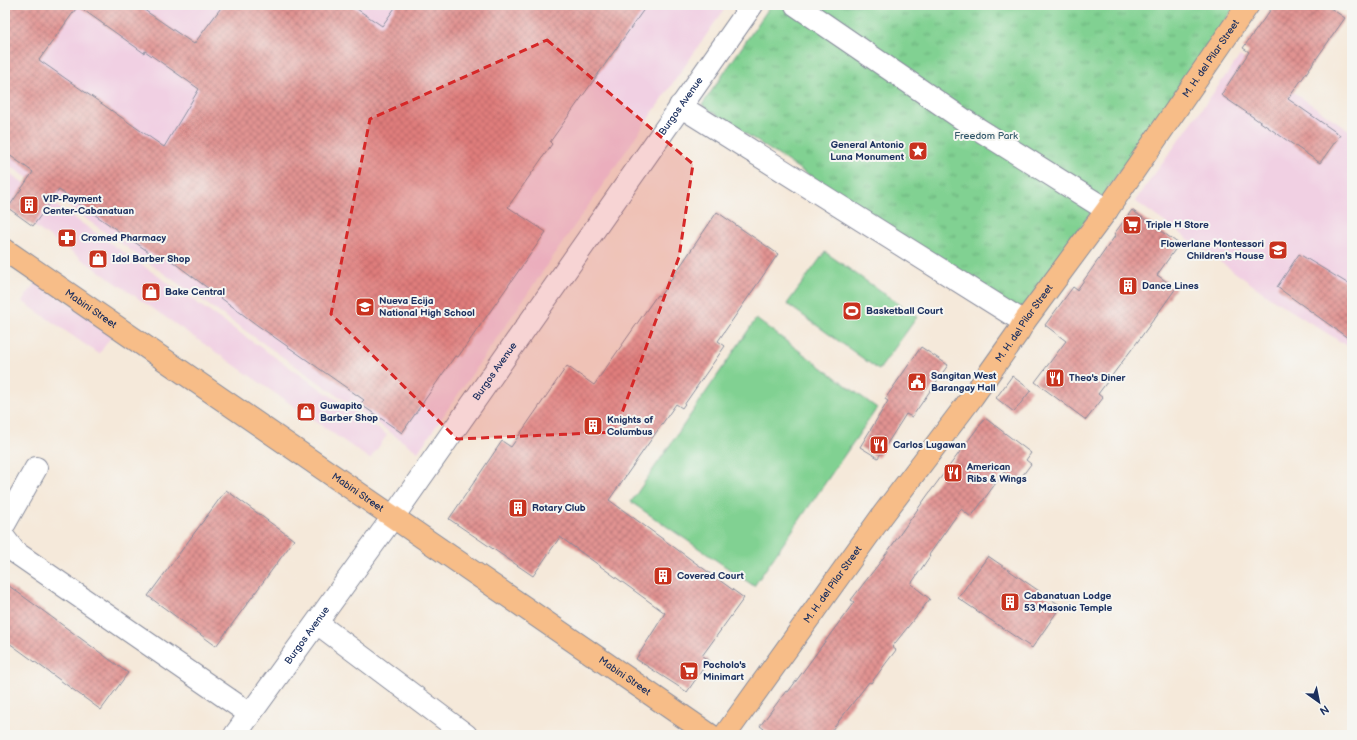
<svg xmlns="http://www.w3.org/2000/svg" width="1357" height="740" font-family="'Balsamiq Sans',sans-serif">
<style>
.built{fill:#f1d0e3}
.grass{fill:#81d192;stroke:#4e8078}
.park{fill:url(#park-tufts);stroke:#4e8078}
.building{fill:url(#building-cross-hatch);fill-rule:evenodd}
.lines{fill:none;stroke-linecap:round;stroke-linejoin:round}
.minor-casing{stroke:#888c9c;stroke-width:24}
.major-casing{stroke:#888c9c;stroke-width:24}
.minor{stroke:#fff;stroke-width:22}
.major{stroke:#f7bd88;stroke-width:22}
.marked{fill:#d62828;fill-opacity:0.2;stroke:#d62828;stroke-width:3;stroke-dasharray:8 5;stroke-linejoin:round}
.labels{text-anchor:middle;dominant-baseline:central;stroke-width:4;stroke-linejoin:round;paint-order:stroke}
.street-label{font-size:10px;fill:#1b2f5e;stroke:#f6f6f2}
.park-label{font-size:10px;fill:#34586b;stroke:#f6f6f2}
.poi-label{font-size:10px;font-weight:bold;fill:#1b2f5e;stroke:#f6f6f2;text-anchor:start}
</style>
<defs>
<pattern id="park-tufts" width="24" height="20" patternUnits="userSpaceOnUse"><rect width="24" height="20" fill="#81d192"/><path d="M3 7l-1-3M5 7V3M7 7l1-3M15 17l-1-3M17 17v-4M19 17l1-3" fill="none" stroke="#69aa7a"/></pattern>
<pattern id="building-cross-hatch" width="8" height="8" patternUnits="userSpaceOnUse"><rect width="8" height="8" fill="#e19391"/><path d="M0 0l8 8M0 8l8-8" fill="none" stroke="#b6787a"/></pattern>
</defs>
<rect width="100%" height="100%" fill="#f6f6f2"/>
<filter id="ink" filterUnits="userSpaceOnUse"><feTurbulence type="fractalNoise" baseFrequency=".025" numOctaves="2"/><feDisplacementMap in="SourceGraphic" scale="8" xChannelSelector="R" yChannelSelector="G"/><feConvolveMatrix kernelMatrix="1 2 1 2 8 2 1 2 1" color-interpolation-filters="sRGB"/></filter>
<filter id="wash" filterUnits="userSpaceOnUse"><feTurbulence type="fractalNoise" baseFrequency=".012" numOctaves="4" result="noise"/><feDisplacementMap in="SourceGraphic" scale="16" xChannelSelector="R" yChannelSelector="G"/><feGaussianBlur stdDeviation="0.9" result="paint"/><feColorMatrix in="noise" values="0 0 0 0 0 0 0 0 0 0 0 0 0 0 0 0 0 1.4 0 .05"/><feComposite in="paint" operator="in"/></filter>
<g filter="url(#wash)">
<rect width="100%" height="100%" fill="#f5e9da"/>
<!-- built -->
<g class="built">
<path d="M5 5H727L418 452 5 162Z"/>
<path d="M1240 56 1352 132V349L1271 298 1135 201Z"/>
<path d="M5 170 387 435 370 459 5 206Z"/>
<path d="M37 281 113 334 99 354 22 301Z"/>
</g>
<!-- grass -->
<g class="grass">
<path d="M825 252 917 317 879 370 787 304Z"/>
<path d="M756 319 877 408 754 586 631 502Z"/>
</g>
<!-- park -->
<path class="park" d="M771 5H1236L1020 314 702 105Z"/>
<g id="blocks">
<!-- building -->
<g class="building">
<path d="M5 5H137L194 44 223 5H351L382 26 397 5H647L550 142 552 144 508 207 546 232 458 357 455 356 402 433 360 404 364 400 257 325 165 256 162 261 59 190 33 226 8 208 33 172 5 152ZM78 6 144 53 145 51 199 89 164 147 39 60Z"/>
<path d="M1274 5H1326L1345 18 1288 99 1340 135 1320 163 1221 95 1249 52 1243 48Z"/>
<path d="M1132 210 1179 244 1157 275 1176 288 1141 337 1098 394 1103 398 1086 420 1035 382 1066 341 1045 325 1073 287 1077 290 1115 236 1114 234Z"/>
<path d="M717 212 778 254 718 341 725 346 682 408 676 404 609 500 744 598 702 656 709 660 687 692 636 659 665 613 560 537 533 576 449 519 502 441 511 447 567 366 594 385 657 295 660 296Z"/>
<path d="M1299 254 1352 286V341L1277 287Z"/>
<path d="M921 347 948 365 912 417 906 414 878 458 860 447 888 401 885 399Z"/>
<path d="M1012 376 1031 390 1014 412 996 398Z"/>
<path d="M985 418 1031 453 1026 460 1031 464 1017 483 1004 472 971 517 961 509 929 555 930 556 911 584 930 599 892 647 896 650 871 683 869 682 828 735H772L760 726 786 691 788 692 854 602 851 600 881 561 927 496Z"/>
<path d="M226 490 294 540 216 646 148 596Z"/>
<path d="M988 556 1061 606 1032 648 958 598Z"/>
<path d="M5 583 128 673 101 710 5 640Z"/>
</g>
</g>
</g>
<g filter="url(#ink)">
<use href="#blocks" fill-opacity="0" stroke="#888c9c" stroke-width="1"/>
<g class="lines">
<defs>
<g id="minor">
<path d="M796 5 967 122 1107 210"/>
<path d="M680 106 1024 322"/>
<path d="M5 523 36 468"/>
<path d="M5 539 15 552 250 714"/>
<path d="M317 623 466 735"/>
<path id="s1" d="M235 735 393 517 752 5"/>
</g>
<g id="major">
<path id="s2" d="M5 250 710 735"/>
<path id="s3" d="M725 735 882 516 973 396 1019 331 1024 322 1107 210 1248 5"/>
</g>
</defs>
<!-- minor casing -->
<use href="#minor" class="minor-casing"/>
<!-- major casing -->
<use href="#major" class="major-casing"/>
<!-- minor -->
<use href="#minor" class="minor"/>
<!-- major -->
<use href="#major" class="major"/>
</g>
</g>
<!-- marked area -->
<path class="marked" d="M547 40 693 164 679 257 615 432 457 439 331 314 370 119Z"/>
<!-- icons -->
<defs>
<symbol id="sight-square" viewBox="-11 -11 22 22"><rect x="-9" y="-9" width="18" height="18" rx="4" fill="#c8321e" stroke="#f6f6f2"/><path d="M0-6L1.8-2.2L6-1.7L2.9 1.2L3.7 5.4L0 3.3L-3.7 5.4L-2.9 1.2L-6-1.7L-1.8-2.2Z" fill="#fff"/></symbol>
<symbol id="building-square" viewBox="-11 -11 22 22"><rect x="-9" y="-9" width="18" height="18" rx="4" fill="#c8321e" stroke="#f6f6f2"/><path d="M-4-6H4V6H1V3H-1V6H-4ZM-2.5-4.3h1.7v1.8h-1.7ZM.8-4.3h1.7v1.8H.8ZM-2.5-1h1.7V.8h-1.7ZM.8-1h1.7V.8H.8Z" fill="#fff"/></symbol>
<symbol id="supermarket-square" viewBox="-11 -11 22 22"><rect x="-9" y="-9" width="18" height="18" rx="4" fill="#c8321e" stroke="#f6f6f2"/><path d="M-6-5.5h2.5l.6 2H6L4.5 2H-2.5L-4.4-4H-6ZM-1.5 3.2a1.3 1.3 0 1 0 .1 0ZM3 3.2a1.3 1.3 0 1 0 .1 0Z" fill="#fff"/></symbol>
<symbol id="pharmacy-square" viewBox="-11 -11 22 22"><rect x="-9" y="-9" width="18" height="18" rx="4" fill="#c8321e" stroke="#f6f6f2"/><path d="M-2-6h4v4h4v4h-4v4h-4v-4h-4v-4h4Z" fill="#fff"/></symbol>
<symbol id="school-square" viewBox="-11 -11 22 22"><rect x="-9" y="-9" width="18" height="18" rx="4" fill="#c8321e" stroke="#f6f6f2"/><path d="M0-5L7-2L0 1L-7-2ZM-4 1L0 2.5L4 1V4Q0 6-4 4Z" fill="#fff"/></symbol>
<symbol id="shop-square" viewBox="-11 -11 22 22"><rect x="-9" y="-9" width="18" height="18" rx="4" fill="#c8321e" stroke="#f6f6f2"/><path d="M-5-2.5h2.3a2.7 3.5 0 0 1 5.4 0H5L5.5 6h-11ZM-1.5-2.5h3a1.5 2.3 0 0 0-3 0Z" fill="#fff"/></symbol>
<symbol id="stadium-square" viewBox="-11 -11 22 22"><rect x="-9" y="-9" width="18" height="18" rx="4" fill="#c8321e" stroke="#f6f6f2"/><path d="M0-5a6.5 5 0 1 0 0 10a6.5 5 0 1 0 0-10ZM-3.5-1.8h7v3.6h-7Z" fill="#fff"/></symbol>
<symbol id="restaurant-square" viewBox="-11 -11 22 22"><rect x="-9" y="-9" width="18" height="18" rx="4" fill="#c8321e" stroke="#f6f6f2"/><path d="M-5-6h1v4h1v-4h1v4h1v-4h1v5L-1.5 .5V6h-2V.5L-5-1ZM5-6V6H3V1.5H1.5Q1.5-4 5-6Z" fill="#fff"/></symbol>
<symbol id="civic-square" viewBox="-11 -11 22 22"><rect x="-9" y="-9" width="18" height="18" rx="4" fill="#c8321e" stroke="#f6f6f2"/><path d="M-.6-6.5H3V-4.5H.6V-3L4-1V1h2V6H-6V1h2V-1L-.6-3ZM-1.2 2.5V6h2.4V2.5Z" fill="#fff"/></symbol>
</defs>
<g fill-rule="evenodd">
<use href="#sight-square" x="907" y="140" width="22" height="22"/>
<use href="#building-square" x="18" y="194" width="22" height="22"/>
<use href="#supermarket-square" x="1121" y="214" width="22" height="22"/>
<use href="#pharmacy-square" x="56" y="227" width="22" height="22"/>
<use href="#school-square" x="1267" y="239" width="22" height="22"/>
<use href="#shop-square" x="87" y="248" width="22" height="22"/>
<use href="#building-square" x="1117" y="275" width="22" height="22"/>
<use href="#shop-square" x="140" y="281" width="22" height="22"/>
<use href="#school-square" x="354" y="296" width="22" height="22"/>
<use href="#stadium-square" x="841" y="300" width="22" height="22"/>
<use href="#restaurant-square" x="1044" y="367" width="22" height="22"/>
<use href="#civic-square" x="906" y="371" width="22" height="22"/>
<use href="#shop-square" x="295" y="401" width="22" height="22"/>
<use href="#building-square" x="582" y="415" width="22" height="22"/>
<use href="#restaurant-square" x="868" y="434" width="22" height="22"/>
<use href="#restaurant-square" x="942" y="462" width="22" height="22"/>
<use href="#building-square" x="507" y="497" width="22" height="22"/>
<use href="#building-square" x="652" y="565" width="22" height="22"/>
<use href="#building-square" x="999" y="591" width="22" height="22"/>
<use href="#supermarket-square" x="678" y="660" width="22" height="22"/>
</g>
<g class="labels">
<!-- street labels -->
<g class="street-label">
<text stroke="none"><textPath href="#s3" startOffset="833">M. H. del Pilar Street</textPath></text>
<text stroke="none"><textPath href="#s1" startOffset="771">Burgos Avenue</textPath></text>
<text stroke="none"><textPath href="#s2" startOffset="104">Mabini Street</textPath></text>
<text stroke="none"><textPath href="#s3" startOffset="509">M. H. del Pilar Street</textPath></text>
<text stroke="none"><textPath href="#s1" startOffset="447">Burgos Avenue</textPath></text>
<text stroke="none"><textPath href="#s2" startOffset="428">Mabini Street</textPath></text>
<text stroke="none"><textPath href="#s3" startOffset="185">M. H. del Pilar Street</textPath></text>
<text stroke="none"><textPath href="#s1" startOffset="123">Burgos Avenue</textPath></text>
<text stroke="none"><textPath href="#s2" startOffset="752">Mabini Street</textPath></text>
</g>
<!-- park labels -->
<g class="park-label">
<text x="986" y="136">Freedom Park</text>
</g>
<!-- poi labels -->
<g class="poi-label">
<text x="904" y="145" text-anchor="end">General Antonio<tspan x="904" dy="12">Luna Monument</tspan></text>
<text x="43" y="199">VIP-Payment<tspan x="43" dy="12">Center-Cabanatuan</tspan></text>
<text x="1146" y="225">Triple H Store</text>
<text x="81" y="238">Cromed Pharmacy</text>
<text x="1264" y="244" text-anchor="end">Flowerlane Montessori<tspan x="1264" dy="12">Children's House</tspan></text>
<text x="112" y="259">Idol Barber Shop</text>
<text x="1142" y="286">Dance Lines</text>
<text x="165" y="292">Bake Central</text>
<text x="379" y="301">Nueva Ecija<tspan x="379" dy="12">National High School</tspan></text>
<text x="866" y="311">Basketball Court</text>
<text x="931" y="376">Sangitan West<tspan x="931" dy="12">Barangay Hall</tspan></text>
<text x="1069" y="378">Theo's Diner</text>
<text x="320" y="406">Guwapito<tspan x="320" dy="12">Barber Shop</tspan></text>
<text x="607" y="420">Knights of<tspan x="607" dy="12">Columbus</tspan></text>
<text x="893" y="445">Carlos Lugawan</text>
<text x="967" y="467">American<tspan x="967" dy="12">Ribs &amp; Wings</tspan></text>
<text x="532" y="508">Rotary Club</text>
<text x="677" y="576">Covered Court</text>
<text x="1024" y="596">Cabanatuan Lodge<tspan x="1024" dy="12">53 Masonic Temple</tspan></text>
<text x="703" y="665">Pocholo's<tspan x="703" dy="12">Minimart</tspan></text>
</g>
</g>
<!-- margin -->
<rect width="1357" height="740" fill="none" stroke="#f6f6f2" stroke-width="20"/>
<!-- north arrow -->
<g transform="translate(1319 702) rotate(147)" stroke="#f6f6f2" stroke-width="3" paint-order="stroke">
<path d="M0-3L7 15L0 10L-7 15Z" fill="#1b2f5e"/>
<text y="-6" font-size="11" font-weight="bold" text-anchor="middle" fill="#1b2f5e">N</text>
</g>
</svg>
